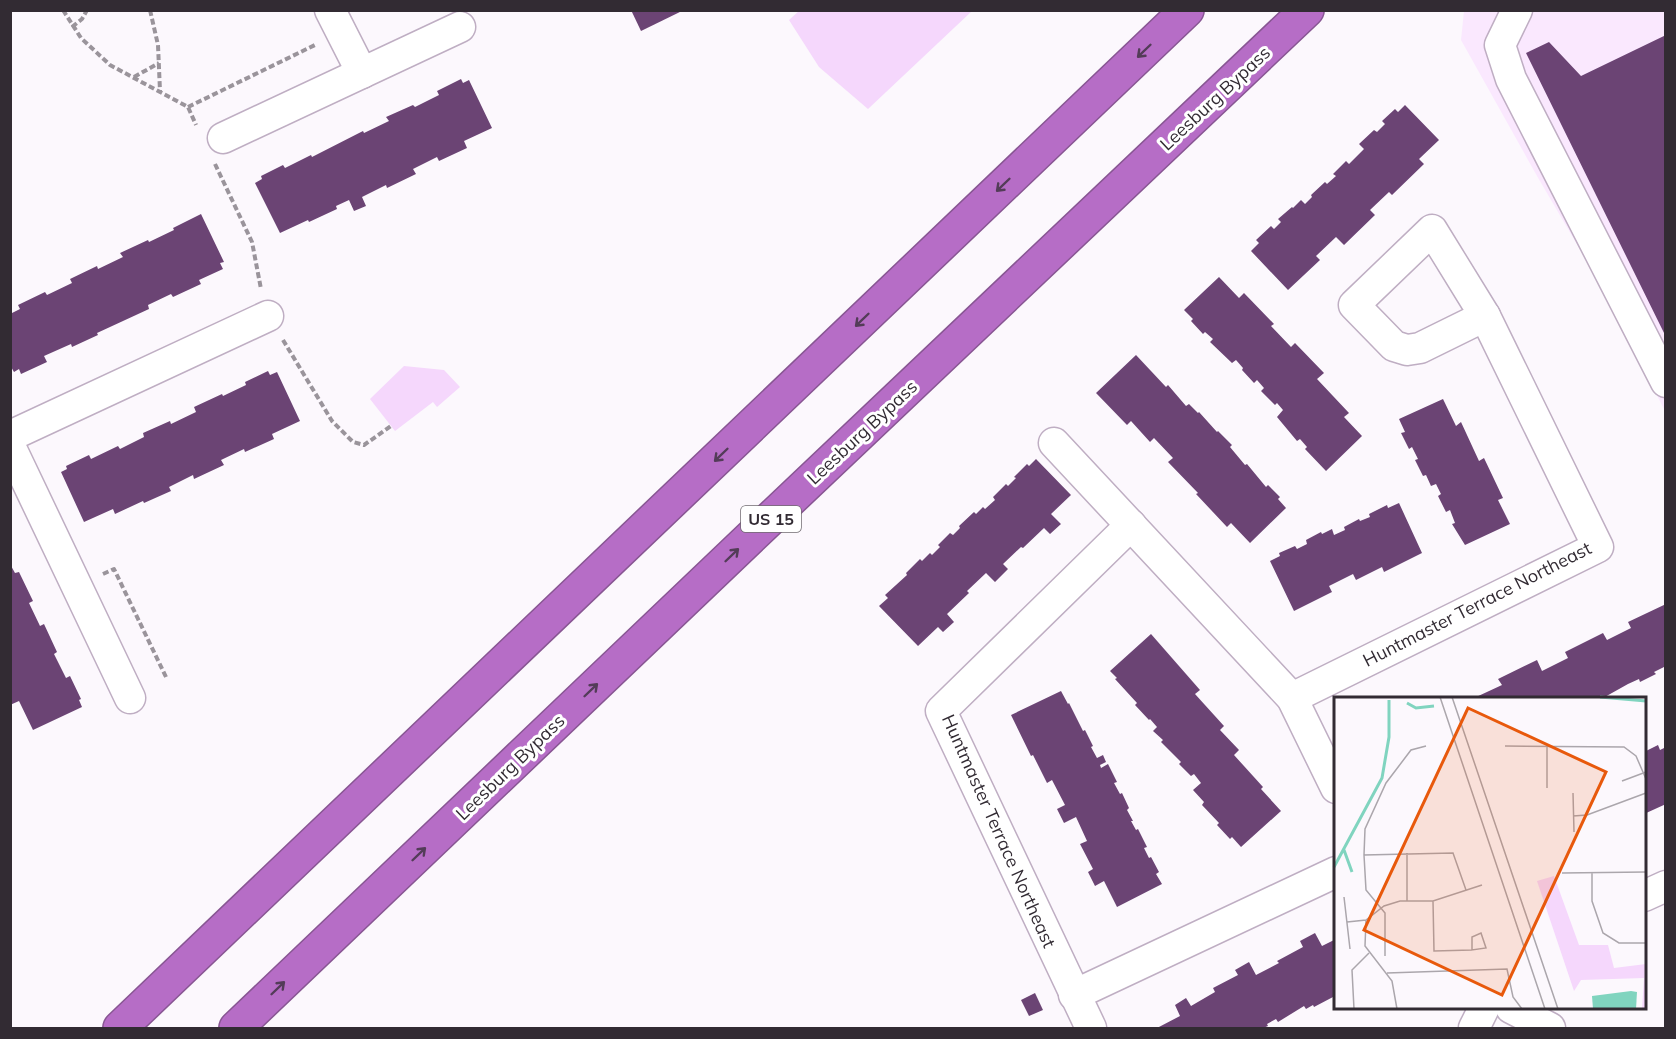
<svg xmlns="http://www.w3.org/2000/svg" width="1676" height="1039" font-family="Mulish,sans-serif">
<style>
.built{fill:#fae8fe}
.green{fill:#f5d7fc}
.building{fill:#6b4474}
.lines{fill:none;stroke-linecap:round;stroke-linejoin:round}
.minor-casing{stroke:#bfaec3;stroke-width:33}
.highway-casing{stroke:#885693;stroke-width:36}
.path{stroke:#9a949b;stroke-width:4;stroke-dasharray:6 3;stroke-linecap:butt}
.minor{stroke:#fff;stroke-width:30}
.highway{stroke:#b66dc6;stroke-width:33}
.oneway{stroke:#533c58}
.labels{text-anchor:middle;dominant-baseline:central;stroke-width:6;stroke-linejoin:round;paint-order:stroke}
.shield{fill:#fff;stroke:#706b70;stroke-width:1.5}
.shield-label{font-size:16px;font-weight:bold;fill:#322b33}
.street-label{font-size:18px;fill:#322b33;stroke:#fff}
.inset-river{fill:none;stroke:#80d4bf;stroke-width:3}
.inset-road{fill:none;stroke:#aba6ac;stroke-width:1.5}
.view{fill:#e8590c;fill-opacity:0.15;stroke:#e8590c;stroke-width:3}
.inset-edge{fill:none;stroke:#322b33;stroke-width:3}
</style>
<rect width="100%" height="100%" fill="#fcf8fd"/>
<!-- built -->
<path class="built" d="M1464 11H1665V411L1596 277 1537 176 1461 40Z"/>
<!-- green -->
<g class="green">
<path d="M799 11V10L972 11 868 109 819 67 789 20Z"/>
<path d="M404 366 444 370 460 387 437 407 433 402 395 431 370 399Z"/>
</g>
<!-- building -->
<g class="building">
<path d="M631 10H684L641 31Z"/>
<path d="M1666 35V337L1526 53 1549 42 1581 76Z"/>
<path d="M461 79 463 83 469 80 492 128 464 141 467 148 439 161 437 157 413 169 416 174 387 188 386 185 362 197 366 206 354 211 349 200 336 206 337 209 309 222 308 220 280 233 255 183 262 179 261 176 283 165 285 168 311 155 312 157 363 131 364 133 389 121 386 117 413 105 415 107 439 95 437 91Z"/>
<path d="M1405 105 1439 140 1419 159 1424 164 1392 195 1389 192 1370 210 1375 215 1344 245 1336 237 1316 256 1320 260 1288 290 1251 251 1259 243 1256 240 1271 226 1274 229 1281 222 1278 219 1292 207 1293 208 1301 200 1305 204 1312 197 1311 195 1325 182 1327 184 1336 176 1333 174 1346 161 1349 164 1364 149 1359 144 1374 130 1377 132 1385 124 1382 121 1395 109 1398 112Z"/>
<path d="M201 214 224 262 220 263 223 269 199 280 201 284 173 297 171 294 148 305 149 309 97 333 98 335 72 347 71 344 44 356 47 362 21 374 19 369 14 372 10 365V314L20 309 18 305 45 292 47 295 72 283 70 279 97 266 98 269 123 257 120 253 148 240 149 242 174 230 173 228Z"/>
<path d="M1219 277 1239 298 1244 293 1274 324 1271 326 1291 347 1295 343 1324 373 1317 379 1349 413 1344 417 1362 436 1326 471 1305 449 1307 447 1300 439 1297 441 1277 417 1283 410 1277 403 1275 405 1261 391 1264 388 1257 380 1254 383 1242 370 1243 368 1236 360 1232 363 1210 342 1213 339 1205 332 1203 334 1191 321 1193 319 1184 310Z"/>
<path d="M1136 355 1166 387 1168 385 1186 406 1189 404 1198 413 1199 412 1217 432 1218 431 1232 445 1230 447 1245 465 1247 464 1266 487 1268 485 1280 497 1278 499 1286 508 1250 543 1231 523 1227 527 1196 494 1198 493 1168 462 1173 458 1154 438 1150 442 1131 421 1127 425 1096 393Z"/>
<path d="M268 371 270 375 277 372 300 421 272 434 274 439 245 452 244 449 221 460 224 465 194 479 193 475 169 487 171 491 144 503 143 501 115 514 113 509 84 522 61 472 67 469 66 466 89 455 91 459 118 446 120 449 144 437 143 433 170 421 171 424 196 412 194 407 222 394 223 396 246 385 245 382Z"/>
<path d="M1443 399 1456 426 1461 422 1479 461 1484 458 1503 498 1498 500 1510 524 1465 545 1452 524 1455 523 1450 510 1446 512 1438 496 1441 494 1436 484 1431 486 1426 475 1423 476 1415 460 1418 459 1412 447 1409 449 1401 433 1405 432 1399 419Z"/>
<path d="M1036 459 1071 495 1051 514 1061 524 1050 534 1044 528 1023 548 1021 547 1003 564 1008 569 995 582 986 573 967 591 969 593 947 614 954 622 943 632 938 627 918 646 879 606 888 598 885 595 907 575 906 573 920 559 922 561 930 553 932 555 940 547 938 545 950 533 953 535 960 528 959 526 974 512 976 514 983 507 985 509 995 500 993 497 1006 484 1008 486 1016 478 1014 477 1027 464 1029 466Z"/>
<path d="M1399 503 1422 553 1384 572 1382 567 1356 580 1353 574 1329 586 1332 592 1294 611 1270 561 1280 556 1279 553 1295 546 1297 549 1307 544 1306 540 1321 532 1322 534 1332 529 1334 535 1345 530 1344 527 1359 519 1360 521 1370 517 1369 514 1387 505 1388 508Z"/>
<path d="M10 564 15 573 19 572 33 601 29 603 40 626 44 624 57 652 54 654 66 678 70 676 81 699 79 700 82 707 33 730 19 701 10 705V689L12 688 10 684Z"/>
<path d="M1666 604V671L1664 667 1654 672 1656 674 1640 682 1639 679 1628 684 1603 698H1474L1502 685 1498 679 1537 660 1542 671 1568 658 1565 652 1603 633 1607 640 1631 628 1628 622Z"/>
<path d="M1151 634 1200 690 1195 694 1224 726 1220 730 1239 750 1234 755 1263 787 1261 789 1281 811 1241 847 1232 837 1230 839 1217 825 1219 823 1202 805 1204 802 1193 790 1201 783 1194 774 1191 776 1179 764 1181 762 1161 742 1163 740 1153 731 1157 727 1150 719 1149 720 1135 705 1137 703 1115 679 1117 678 1110 671Z"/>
<path d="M1061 691 1068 704 1069 703 1083 731 1085 730 1093 746 1091 747 1097 758 1103 755 1106 762 1100 765 1101 768 1108 764 1117 782 1114 783 1120 794 1122 793 1129 808 1127 810 1133 821H1131L1136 830 1138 829 1147 847 1144 848 1149 858 1151 857 1159 872 1156 874 1162 884 1117 907 1104 881 1095 886 1088 872 1093 869 1080 844 1087 841 1076 817 1064 823 1057 809 1065 805 1052 780 1047 783 1033 755 1031 756 1011 715Z"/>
<path d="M1658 745 1660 750 1666 747V804L1644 814V752Z"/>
<path d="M1315 933 1322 946 1336 939V994L1333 995V997L1314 1007 1313 1005 1306 1009 1304 1006 1278 1022 1276 1019 1267 1024 1268 1026 1263 1028H1157L1180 1016 1175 1005 1186 998 1191 1006 1215 992 1213 988 1238 975 1235 970 1249 962 1256 975 1279 963 1277 961 1303 947 1300 941Z"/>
<path d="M1035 993 1043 1010 1029 1016 1021 1000Z"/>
</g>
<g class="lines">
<defs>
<g id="minor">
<path d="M330 10 362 73"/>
<path d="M1517 10 1500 45 1511 79 1666 382"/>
<path d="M223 138 460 27"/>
<path d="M1432 230 1485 316 1420 348 1407 350 1394 346 1354 305Z"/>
<path d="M10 436 268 316"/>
<path d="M1054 443 1292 698 1336 788"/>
<path d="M10 446 130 698"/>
<path d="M1292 698 1598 547 1485 316"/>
<path d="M1644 896 1666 886"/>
<path d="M1074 995 1336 872"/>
<path d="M1511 1008 1550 1028"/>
<path d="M1091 1028 941 711 1131 525"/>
<path d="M1474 1028 1484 1008"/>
</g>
<g id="highway">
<path d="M120 1028 1187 10"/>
<path d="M236 1028 752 536 1307 10"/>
</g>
</defs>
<!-- minor casing -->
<use href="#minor" class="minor-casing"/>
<!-- highway casing -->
<use href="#highway" class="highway-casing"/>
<!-- path -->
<g class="path">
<path d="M63 10 81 38 110 65 188 107 196 125"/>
<path d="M150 10 158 45 160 91"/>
<path d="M270 10H271"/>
<path d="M72 27 82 19 87 10"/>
<path d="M134 77 159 63"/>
<path d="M188 107 317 44"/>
<path d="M215 164 252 242 261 289"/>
<path d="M283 340 332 421 353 442 364 445 391 426"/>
<path d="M103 574 114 569 166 677"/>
</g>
<!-- minor -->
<use href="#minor" class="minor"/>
<!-- highway -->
<use href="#highway" class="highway"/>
</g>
<!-- one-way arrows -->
<defs><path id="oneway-shaft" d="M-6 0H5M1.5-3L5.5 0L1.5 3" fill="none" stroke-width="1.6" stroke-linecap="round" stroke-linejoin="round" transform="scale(1.5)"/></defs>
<g class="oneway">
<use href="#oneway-shaft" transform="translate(1144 51) rotate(136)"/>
<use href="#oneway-shaft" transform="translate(1003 185) rotate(136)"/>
<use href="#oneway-shaft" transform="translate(862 320) rotate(136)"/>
<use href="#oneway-shaft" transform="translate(721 455) rotate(136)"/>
<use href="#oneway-shaft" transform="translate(732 555) rotate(-44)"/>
<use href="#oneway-shaft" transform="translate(591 690) rotate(-44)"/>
<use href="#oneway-shaft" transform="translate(419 854) rotate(-44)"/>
<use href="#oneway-shaft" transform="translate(278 988) rotate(-44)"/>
</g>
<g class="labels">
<!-- shield labels -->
<rect class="shield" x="741" y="506" width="60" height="26" rx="4.5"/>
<g class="shield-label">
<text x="771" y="519">US 15</text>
</g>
<!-- street labels -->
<g class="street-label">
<text transform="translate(1215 98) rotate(-43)">Leesburg Bypass</text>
<text transform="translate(862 432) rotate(-43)">Leesburg Bypass</text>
<text transform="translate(1477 604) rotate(-27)">Huntmaster Terrace Northeast</text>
<text transform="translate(510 767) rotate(-44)">Leesburg Bypass</text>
<text transform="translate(999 831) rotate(66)">Huntmaster Terrace Northeast</text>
</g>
</g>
<!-- overview -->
<g transform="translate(1334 697)">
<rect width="312" height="312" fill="#fcf8fd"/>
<path d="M220 179 245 248H274L280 271 312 267V312H308L310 281 247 283 240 294 203 184Z" fill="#f5d7fc"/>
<path d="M297 294 303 295 302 312H259L258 299Z" fill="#80d4bf"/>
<path class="inset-river" d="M266 0 312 4M73 6 82 11 100 9M10 153 18 175M0 170 48 81 55 40V3"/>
<path class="inset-road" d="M106 0 211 312M118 0 224 312M171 49 290 50 302 59 312 82M213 49V91M288 84 312 75M239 96 240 135M239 119 253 118 312 96M73 156V204M30 158 31 132 52 86 77 53 92 49M228 176 312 175M258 176V204L269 236 285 246H312M10 200 16 252M99 204 100 254 138 253M32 223 31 249 58 284 63 312M13 225 32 223 50 209 66 204H99L148 188M147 236 152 251 138 253V240ZM51 259V216L32 193 30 158 119 156 132 193M53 276 173 272 179 300 188 312M20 312 18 273 35 256"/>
<path class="view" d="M134 11 272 75 168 298 30 233Z"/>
<rect width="312" height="312" class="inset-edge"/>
</g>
<!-- border -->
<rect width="1676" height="1039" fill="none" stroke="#322b33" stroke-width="24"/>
</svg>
